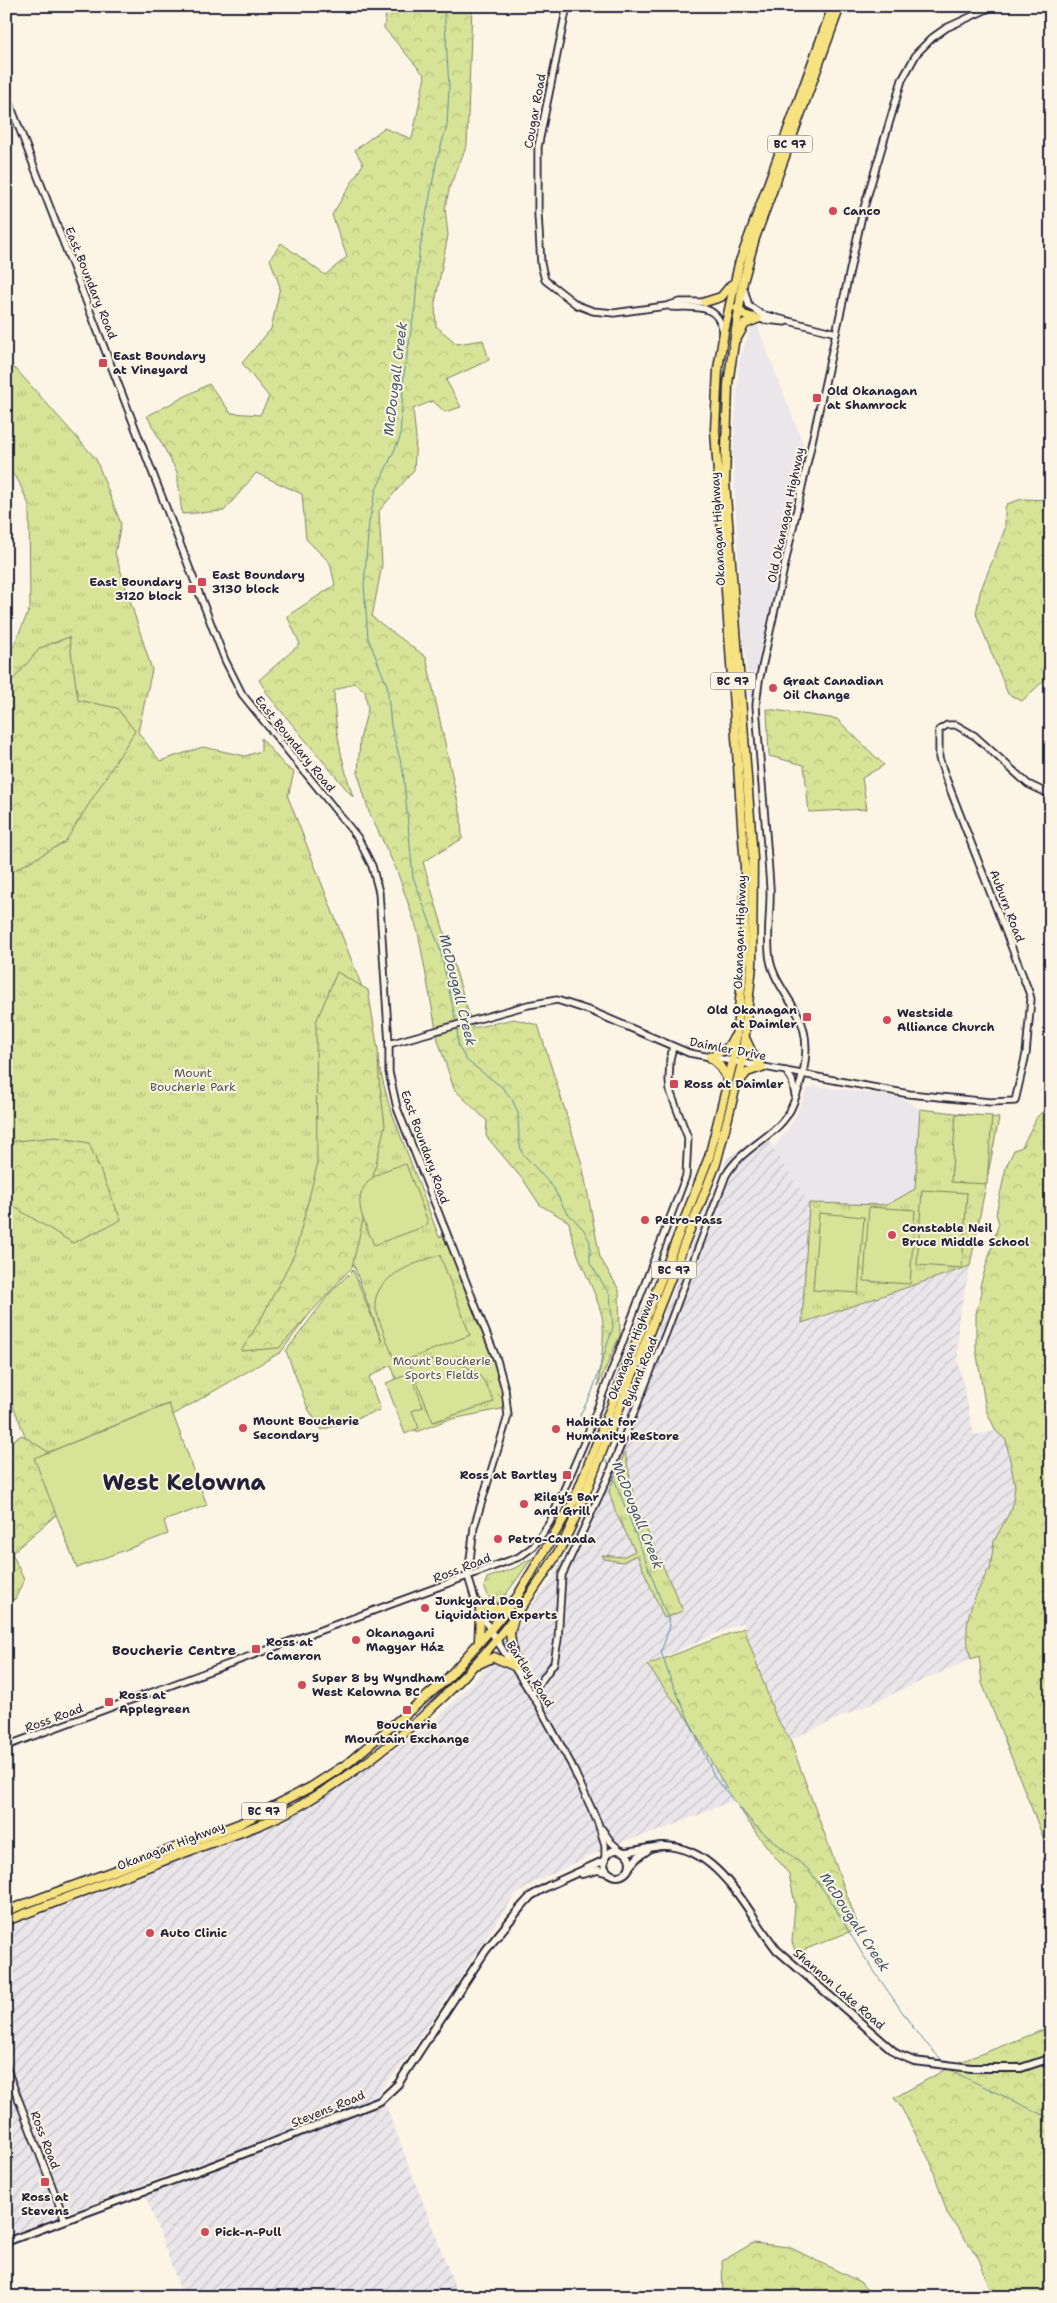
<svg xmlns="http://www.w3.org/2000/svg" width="1057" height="2303" font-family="'Shantell Sans',sans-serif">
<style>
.built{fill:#eae6ea}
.industrial{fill:url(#industrial-furrows)}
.grass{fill:url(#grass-tufts);stroke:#7c8268}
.forest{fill:url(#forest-crowns);stroke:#7c8268}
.pitch{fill:#d7e396;stroke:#7c8268}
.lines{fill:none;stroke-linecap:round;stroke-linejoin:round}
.stream{stroke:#5f8ca3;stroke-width:1}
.tertiary-casing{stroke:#22223b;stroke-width:9}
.secondary-casing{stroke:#22223b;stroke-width:10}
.trunk-casing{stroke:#22223b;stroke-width:11}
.tertiary{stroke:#fcf5e5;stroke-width:5.5}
.secondary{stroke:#fcf5e5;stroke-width:6}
.trunk{stroke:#f7e281;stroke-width:8}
.poi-dot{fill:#d1495b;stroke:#fcf5e5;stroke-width:2}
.labels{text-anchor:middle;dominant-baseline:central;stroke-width:4;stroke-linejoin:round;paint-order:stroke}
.shield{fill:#fcf5e5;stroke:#63616e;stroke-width:1}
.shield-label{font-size:11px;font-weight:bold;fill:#22223b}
.street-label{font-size:12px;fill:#22223b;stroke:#fcf5e5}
.poi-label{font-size:12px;font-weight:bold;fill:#22223b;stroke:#fcf5e5;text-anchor:start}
.park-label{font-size:12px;fill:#4f5252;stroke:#fcf5e5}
.water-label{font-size:14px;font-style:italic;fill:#41576f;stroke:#fcf5e5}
.neighbourhood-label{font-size:14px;font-weight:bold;fill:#22223b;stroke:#fcf5e5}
.town-label{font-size:22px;font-weight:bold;fill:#22223b;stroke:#fcf5e5}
</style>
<defs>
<pattern id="industrial-furrows" width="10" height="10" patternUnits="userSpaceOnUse" patternTransform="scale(1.25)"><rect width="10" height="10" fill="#eae6ea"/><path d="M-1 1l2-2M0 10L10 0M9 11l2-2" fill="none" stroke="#c8c5ca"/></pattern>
<pattern id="grass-tufts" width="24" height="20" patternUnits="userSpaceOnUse" patternTransform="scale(1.25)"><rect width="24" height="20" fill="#d7e396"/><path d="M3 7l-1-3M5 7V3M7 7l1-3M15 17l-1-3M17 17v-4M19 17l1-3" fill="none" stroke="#b8c282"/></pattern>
<pattern id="forest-crowns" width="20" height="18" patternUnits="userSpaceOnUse" patternTransform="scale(1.25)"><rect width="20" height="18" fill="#d7e396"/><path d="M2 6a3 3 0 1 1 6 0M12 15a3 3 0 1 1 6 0" fill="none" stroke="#b8c282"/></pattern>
</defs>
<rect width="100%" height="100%" fill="#fcf5e5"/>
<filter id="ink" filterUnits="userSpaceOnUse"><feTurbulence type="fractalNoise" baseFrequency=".02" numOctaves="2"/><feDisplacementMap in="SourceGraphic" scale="10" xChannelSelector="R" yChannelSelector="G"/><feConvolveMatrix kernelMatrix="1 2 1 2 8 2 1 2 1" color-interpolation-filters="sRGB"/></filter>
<g filter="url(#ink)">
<!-- built -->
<g class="built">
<path d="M757 325 805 449 760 651 751 702 741 616 733 454 739 362 751 327Z"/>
<path d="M815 1086 900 1097 920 1109 999 1118 970 1266 809 1203 774 1148 793 1121 807 1090Z"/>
</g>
<!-- industrial -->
<path class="industrial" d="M763 1132 809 1203 803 1323 970 1266 958 1321V1360L974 1435 996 1431 1020 1451 1036 1493 966 1639 971 1659 790 1740 775 1715 743 1622 647 1664 688 1720 734 1800 662 1830 615 1844 535 1882 514 1896 401 2066 380 2090 459 2297H183L146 2196 204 2175 200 2163 6 2236V1928L258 1831 298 1811 340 1787 431 1724 481 1673 550 1582 571 1544 606 1469 658 1329 727 1159Z"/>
<!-- grass -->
<g class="grass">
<path d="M6 367 16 369 96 459 121 524 115 553 152 670 138 732 160 761 203 747 245 756 261 751V738L285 766 294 772 288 797 369 1005 379 1066 389 1105 439 1237 450 1233 498 1359 506 1408 447 1420 416 1432 391 1365 369 1377 380 1410 322 1430 308 1409 286 1351 330 1293 353 1270 382 1342 351 1258 281 1352 173 1415 168 1404 34 1458 6 1388V663L30 608 29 505 18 480 6 468Z"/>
<path d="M920 1109 999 1118 970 1266 802 1323 809 1203 887 1205 915 1189Z"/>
<path d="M625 1452 635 1504 683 1611 664 1618 637 1555 622 1562 604 1559 602 1555 622 1557 635 1551 615 1511 609 1491Z"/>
<path d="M532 1558 502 1600 497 1603 491 1602 484 1586 487 1578 515 1568Z"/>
</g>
<!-- forest -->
<g class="forest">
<path d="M387 6H472L467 145 450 186 445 208 448 235 435 303 436 326 457 344 483 340 489 360 446 380 461 407 445 412 433 401 413 409 416 438 414 470 379 511 382 565 372 617 426 657 461 816 462 839 423 862 473 1028 514 1019 538 1025 582 1164 600 1257 619 1290 620 1335 598 1386C600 1366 606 1335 602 1316 594 1284 573 1255 569 1222L540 1205 524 1181 486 1136 487 1121 454 1089 438 1040 418 932 397 871 369 812 358 774 360 739 368 709 365 691 354 683 334 691C334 728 342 762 353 797L271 699 259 680 300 644 287 616 335 585 330 563 306 539 302 494 256 473 224 511 182 514 177 472 147 416 209 384 231 413 260 415 269 397 242 363 271 329 280 287 270 259 281 243 325 275 347 257 332 215 363 164 355 150 384 128 412 139 425 76 384 28Z"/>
<path d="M1022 499 1051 500V674L1022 701 1008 694 976 614 980 592 1005 529V508L1007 504Z"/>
<path d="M69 637 78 700 117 708 135 731 65 842 6 875V688L40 648Z"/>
<path d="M767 709 837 719 884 765 862 778 867 809 809 812 804 765 769 756Z"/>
<path d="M337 972 368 990 378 1050 379 1079 385 1125 352 1267 279 1348 241 1351 262 1317 295 1253 317 1166 316 1022Z"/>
<path d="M1051 1103V1857L982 1683 979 1656 971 1659C961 1621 971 1605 987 1572L990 1569 994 1541 1012 1508 1015 1486 1006 1440 996 1431 986 1410 976 1349V1313L982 1292 980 1286 999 1223 996 1214 1006 1167 1014 1150 1022 1147 1037 1117Z"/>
<path d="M56 1137 89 1143 121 1220 73 1243 6 1202V1142Z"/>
<path d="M22 1435 65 1463 57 1514 12 1553 24 1580 15 1599 6 1602V1444Z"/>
<path d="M744 1628 775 1715 790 1740 859 1928 796 1953 792 1942 795 1904 789 1874 756 1833 726 1788 688 1720 647 1665Z"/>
<path d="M1051 2027V2297H993L979 2259 947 2213 931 2163 901 2107 894 2098 955 2064Z"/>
<path d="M753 2243 789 2247 860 2282 873 2297H723L722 2261Z"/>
</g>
<!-- pitch -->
<g class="pitch">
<path d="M956 1114 992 1116 987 1184 951 1182Z"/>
<path d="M406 1164 428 1222 426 1226 374 1245C370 1235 364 1223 361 1212 354 1181 381 1170 406 1164Z"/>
<path d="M922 1190 967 1193 962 1268 917 1265Z"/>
<path d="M869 1207 915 1210 910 1284 864 1281Z"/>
<path d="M819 1213 864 1217 858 1293 813 1290Z"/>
<path d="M440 1255 470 1335 396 1364C392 1353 374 1311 375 1302 379 1274 416 1263 440 1255Z"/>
<path d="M438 1359C473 1368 480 1367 494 1402L433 1422 410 1365Z"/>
<path d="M411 1373 423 1407 412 1411 419 1428 405 1434 386 1383Z"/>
<path d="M169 1404 207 1505 164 1521 168 1534 77 1568 34 1458Z"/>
</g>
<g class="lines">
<!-- stream -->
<g class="stream">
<path d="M444 6 449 87 447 126 437 159 419 253 415 307 404 374 400 438 376 490 369 522 364 585 368 638 387 685 391 726 403 770 413 877 440 949 456 1022"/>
<path d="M457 1026 458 1045 466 1060 502 1087 512 1099 518 1113 519 1141 522 1153 553 1187 565 1210 584 1230 590 1242V1263L610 1295 613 1327 592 1392 580 1415 587 1432"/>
<path d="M589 1435 594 1442"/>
<path d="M603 1456 610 1467"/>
<path d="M612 1473 667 1616 670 1626 661 1652 670 1678 715 1778 756 1827 808 1869 829 1898 863 1955 919 2036 943 2061"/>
<path d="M949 2068 954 2072 1051 2119"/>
</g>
<defs>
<g id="tertiary">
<path d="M567 6 538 147V214L541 264 545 280 577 305 593 311 614 313 666 306 680 302H705"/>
<path d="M6 94 225 660 242 694 358 838 372 866 379 892 389 1044V1072L397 1108 497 1360 505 1389 508 1416 474 1527 468 1576 476 1603 490 1630 538 1704 571 1764 598 1823 605 1845V1857"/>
<path d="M744 289 749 306 761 314 836 333"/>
<path d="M671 307C694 308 717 302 723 331"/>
<path d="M757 319 785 322"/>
<path d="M389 1044 528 1005 557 1000 591 1011 689 1053 909 1094 990 1102 1015 1101 1026 1054 1031 999 1029 992 945 776 939 758V730L947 725H956L975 736 1028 784 1051 795"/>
<path d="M786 1071 792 1080 795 1095"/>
<path d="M532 1694 554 1663 558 1639 562 1575 608 1477 666 1333 726 1175C744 1144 780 1137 793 1104 804 1077 813 1040 797 1013 786 993 770 975 769 952 767 930 771 908 770 887 766 826 760 766 756 705L759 681 863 211 902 80 917 53 932 38 946 28 994 6"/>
<path d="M6 1746 519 1557 534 1546 550 1522 586 1438 686 1176 688 1138 670 1091 669 1081 670 1059 673 1047"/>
<path d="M602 1829 611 1842 620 1850"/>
<path d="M6 2067 65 2220"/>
</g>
<g id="secondary">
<circle cx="617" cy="1863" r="13"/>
<path d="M624 1852C637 1851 650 1847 662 1846 719 1845 747 1913 777 1950L897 2054 914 2061 971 2068H1021L1051 2058"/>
<path d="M630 1866 638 1857 648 1850"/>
<path d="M582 1874 598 1870 609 1873"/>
<path d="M6 2242 217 2164 380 2101 398 2084 486 1950 521 1907 531 1896 548 1886 605 1860"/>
</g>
<g id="trunk">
<path d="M705 302 721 297 731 285"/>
<path d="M737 308 744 315 757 319"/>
<path d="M737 338 745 324 757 319"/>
<path d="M710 1057 727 1048 735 1036"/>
<path d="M710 1057 719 1065 728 1079"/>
<path d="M739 1082 747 1072 762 1067 753 1055 746 1040"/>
<path d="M476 1603C488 1609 495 1611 508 1606"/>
<path d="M514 1618 510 1633 514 1666"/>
<path d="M479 1642 480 1612"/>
<path d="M479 1664 494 1657 514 1666"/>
<path d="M6 1911 239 1824 311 1787 348 1763 446 1680 490 1630 517 1597 574 1501 709 1157 733 1061 737 1029 744 960 745 868 715 430 718 369 724 332 739 264 833 6"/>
<path d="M6 1921C67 1898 128 1874 189 1851 227 1837 266 1825 301 1805 406 1744 494 1658 557 1554 566 1539 573 1522 580 1507L716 1164 742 1063 752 965 753 858 725 482 728 384 743 282 755 238 840 6"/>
</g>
</defs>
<!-- tertiary casing -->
<use href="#tertiary" class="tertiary-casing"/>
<!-- secondary casing -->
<use href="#secondary" class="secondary-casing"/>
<!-- trunk casing -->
<use href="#trunk" class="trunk-casing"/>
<!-- tertiary -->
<use href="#tertiary" class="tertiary"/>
<!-- secondary -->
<use href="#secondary" class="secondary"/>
<!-- trunk -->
<use href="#trunk" class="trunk"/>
</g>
</g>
<!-- markers -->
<g class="poi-dot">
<circle cx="833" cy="211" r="5"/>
<rect x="98" y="358" width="10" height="10" rx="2.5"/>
<rect x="812" y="393" width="10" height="10" rx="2.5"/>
<rect x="197" y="577" width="10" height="10" rx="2.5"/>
<rect x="187" y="584" width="10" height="10" rx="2.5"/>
<circle cx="773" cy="688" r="5"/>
<rect x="802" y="1012" width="10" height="10" rx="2.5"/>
<circle cx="887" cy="1020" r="5"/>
<rect x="669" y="1079" width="10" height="10" rx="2.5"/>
<circle cx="645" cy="1220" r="5"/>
<circle cx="892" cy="1235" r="5"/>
<circle cx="243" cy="1428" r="5"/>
<circle cx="556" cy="1429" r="5"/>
<rect x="562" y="1470" width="10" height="10" rx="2.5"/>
<circle cx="524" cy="1504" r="5"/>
<circle cx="498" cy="1539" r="5"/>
<circle cx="425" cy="1608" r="5"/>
<circle cx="356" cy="1640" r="5"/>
<rect x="251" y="1644" width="10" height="10" rx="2.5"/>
<circle cx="302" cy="1685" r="5"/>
<rect x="104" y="1697" width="10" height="10" rx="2.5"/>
<rect x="402" y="1705" width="10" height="10" rx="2.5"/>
<circle cx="150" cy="1933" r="5"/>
<rect x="40" y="2177" width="10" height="10" rx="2.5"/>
<circle cx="205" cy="2232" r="5"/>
</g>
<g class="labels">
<!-- shield labels -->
<g class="shield">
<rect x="767.5" y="135.5" width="45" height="17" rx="4"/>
<rect x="710.5" y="672.5" width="45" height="17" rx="4"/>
<rect x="651.5" y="1261.5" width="45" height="17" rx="4"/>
<rect x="241.5" y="1802.5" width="45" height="17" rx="4"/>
</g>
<g class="shield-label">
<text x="790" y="144">BC 97</text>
<text x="733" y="681">BC 97</text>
<text x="674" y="1270">BC 97</text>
<text x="264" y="1811">BC 97</text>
</g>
<!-- street labels -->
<g class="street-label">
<text transform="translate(535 111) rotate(-80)">Cougar Road</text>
<text transform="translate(91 283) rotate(68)">East Boundary Road</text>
<text transform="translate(786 515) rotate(-78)">Old Okanagan Highway</text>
<text transform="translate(718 529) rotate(-93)">Okanagan Highway</text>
<text transform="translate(295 744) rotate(51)">East Boundary Road</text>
<text transform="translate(1007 906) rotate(69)">Auburn Road</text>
<text transform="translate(740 932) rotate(-88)">Okanagan Highway</text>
<text transform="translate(728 1049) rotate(11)">Daimler Drive</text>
<text transform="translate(425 1147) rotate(70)">East Boundary Road</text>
<text transform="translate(632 1346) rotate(-69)">Okanagan Highway</text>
<text transform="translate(640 1372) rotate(-68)">Byland Road</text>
<text transform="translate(462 1568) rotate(-21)">Ross Road</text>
<text transform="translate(530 1674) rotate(57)">Bartley Road</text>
<text transform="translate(54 1718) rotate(-20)">Ross Road</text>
<text transform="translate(171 1846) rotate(-21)">Okanagan Highway</text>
<text transform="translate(839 1989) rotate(41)">Shannon Lake Road</text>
<text transform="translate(328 2109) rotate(-22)">Stevens Road</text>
<text transform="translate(45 2140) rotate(69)">Ross Road</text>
</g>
<!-- poi labels -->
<g class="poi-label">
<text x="843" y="211">Canco</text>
<text x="113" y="356">East Boundary<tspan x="113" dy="14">at Vineyard</tspan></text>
<text x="827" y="391">Old Okanagan<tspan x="827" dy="14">at Shamrock</tspan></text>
<text x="212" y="575">East Boundary<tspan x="212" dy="14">3130 block</tspan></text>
<text x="182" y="582" text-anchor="end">East Boundary<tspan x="182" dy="14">3120 block</tspan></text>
<text x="783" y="681">Great Canadian<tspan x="783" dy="14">Oil Change</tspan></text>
<text x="797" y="1010" text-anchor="end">Old Okanagan<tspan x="797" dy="14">at Daimler</tspan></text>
<text x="897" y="1013">Westside<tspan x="897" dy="14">Alliance Church</tspan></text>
<text x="684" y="1084">Ross at Daimler</text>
<text x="655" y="1220">Petro-Pass</text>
<text x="902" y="1228">Constable Neil<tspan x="902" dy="14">Bruce Middle School</tspan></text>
<text x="253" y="1421">Mount Boucherie<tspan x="253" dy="14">Secondary</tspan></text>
<text x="566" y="1422">Habitat for<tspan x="566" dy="14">Humanity ReStore</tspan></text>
<text x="557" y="1475" text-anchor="end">Ross at Bartley</text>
<text x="534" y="1497">Riley’s Bar<tspan x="534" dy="14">and Grill</tspan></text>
<text x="508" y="1539">Petro-Canada</text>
<text x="435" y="1601">Junkyard Dog<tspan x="435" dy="14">Liquidation Experts</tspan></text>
<text x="366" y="1633">Okanagani<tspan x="366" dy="14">Magyar Ház</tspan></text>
<text x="266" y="1642">Ross at<tspan x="266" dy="14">Cameron</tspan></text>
<text x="312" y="1678">Super 8 by Wyndham<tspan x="312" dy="14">West Kelowna BC</tspan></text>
<text x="119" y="1695">Ross at<tspan x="119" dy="14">Applegreen</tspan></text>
<text x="407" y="1725" text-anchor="middle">Boucherie<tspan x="407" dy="14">Mountain Exchange</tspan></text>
<text x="160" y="1933">Auto Clinic</text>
<text x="45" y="2197" text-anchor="middle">Ross at<tspan x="45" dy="14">Stevens</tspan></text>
<text x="215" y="2232">Pick-n-Pull</text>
</g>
<!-- park labels -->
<g class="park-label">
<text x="193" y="1073">Mount<tspan x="193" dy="14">Boucherie Park</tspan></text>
<text x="442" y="1361">Mount Boucherie<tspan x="442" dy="14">Sports Fields</tspan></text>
</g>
<!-- water labels -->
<g class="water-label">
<text transform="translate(395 379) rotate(-83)">McDougall Creek</text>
<text transform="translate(458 990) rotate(76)">McDougall Creek</text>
<text transform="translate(638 1515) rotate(68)">McDougall Creek</text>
<text transform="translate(855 1922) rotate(57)">McDougall Creek</text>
</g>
<!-- neighbourhood labels -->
<g class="neighbourhood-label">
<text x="174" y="1650">Boucherie Centre</text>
</g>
<!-- town labels -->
<g class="town-label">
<text x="184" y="1482">West Kelowna</text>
</g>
</g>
<!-- margin -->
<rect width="1057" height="2303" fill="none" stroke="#fcf5e5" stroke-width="25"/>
<rect x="12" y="12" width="1032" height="2278" fill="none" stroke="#22223b" stroke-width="2" filter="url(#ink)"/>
</svg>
